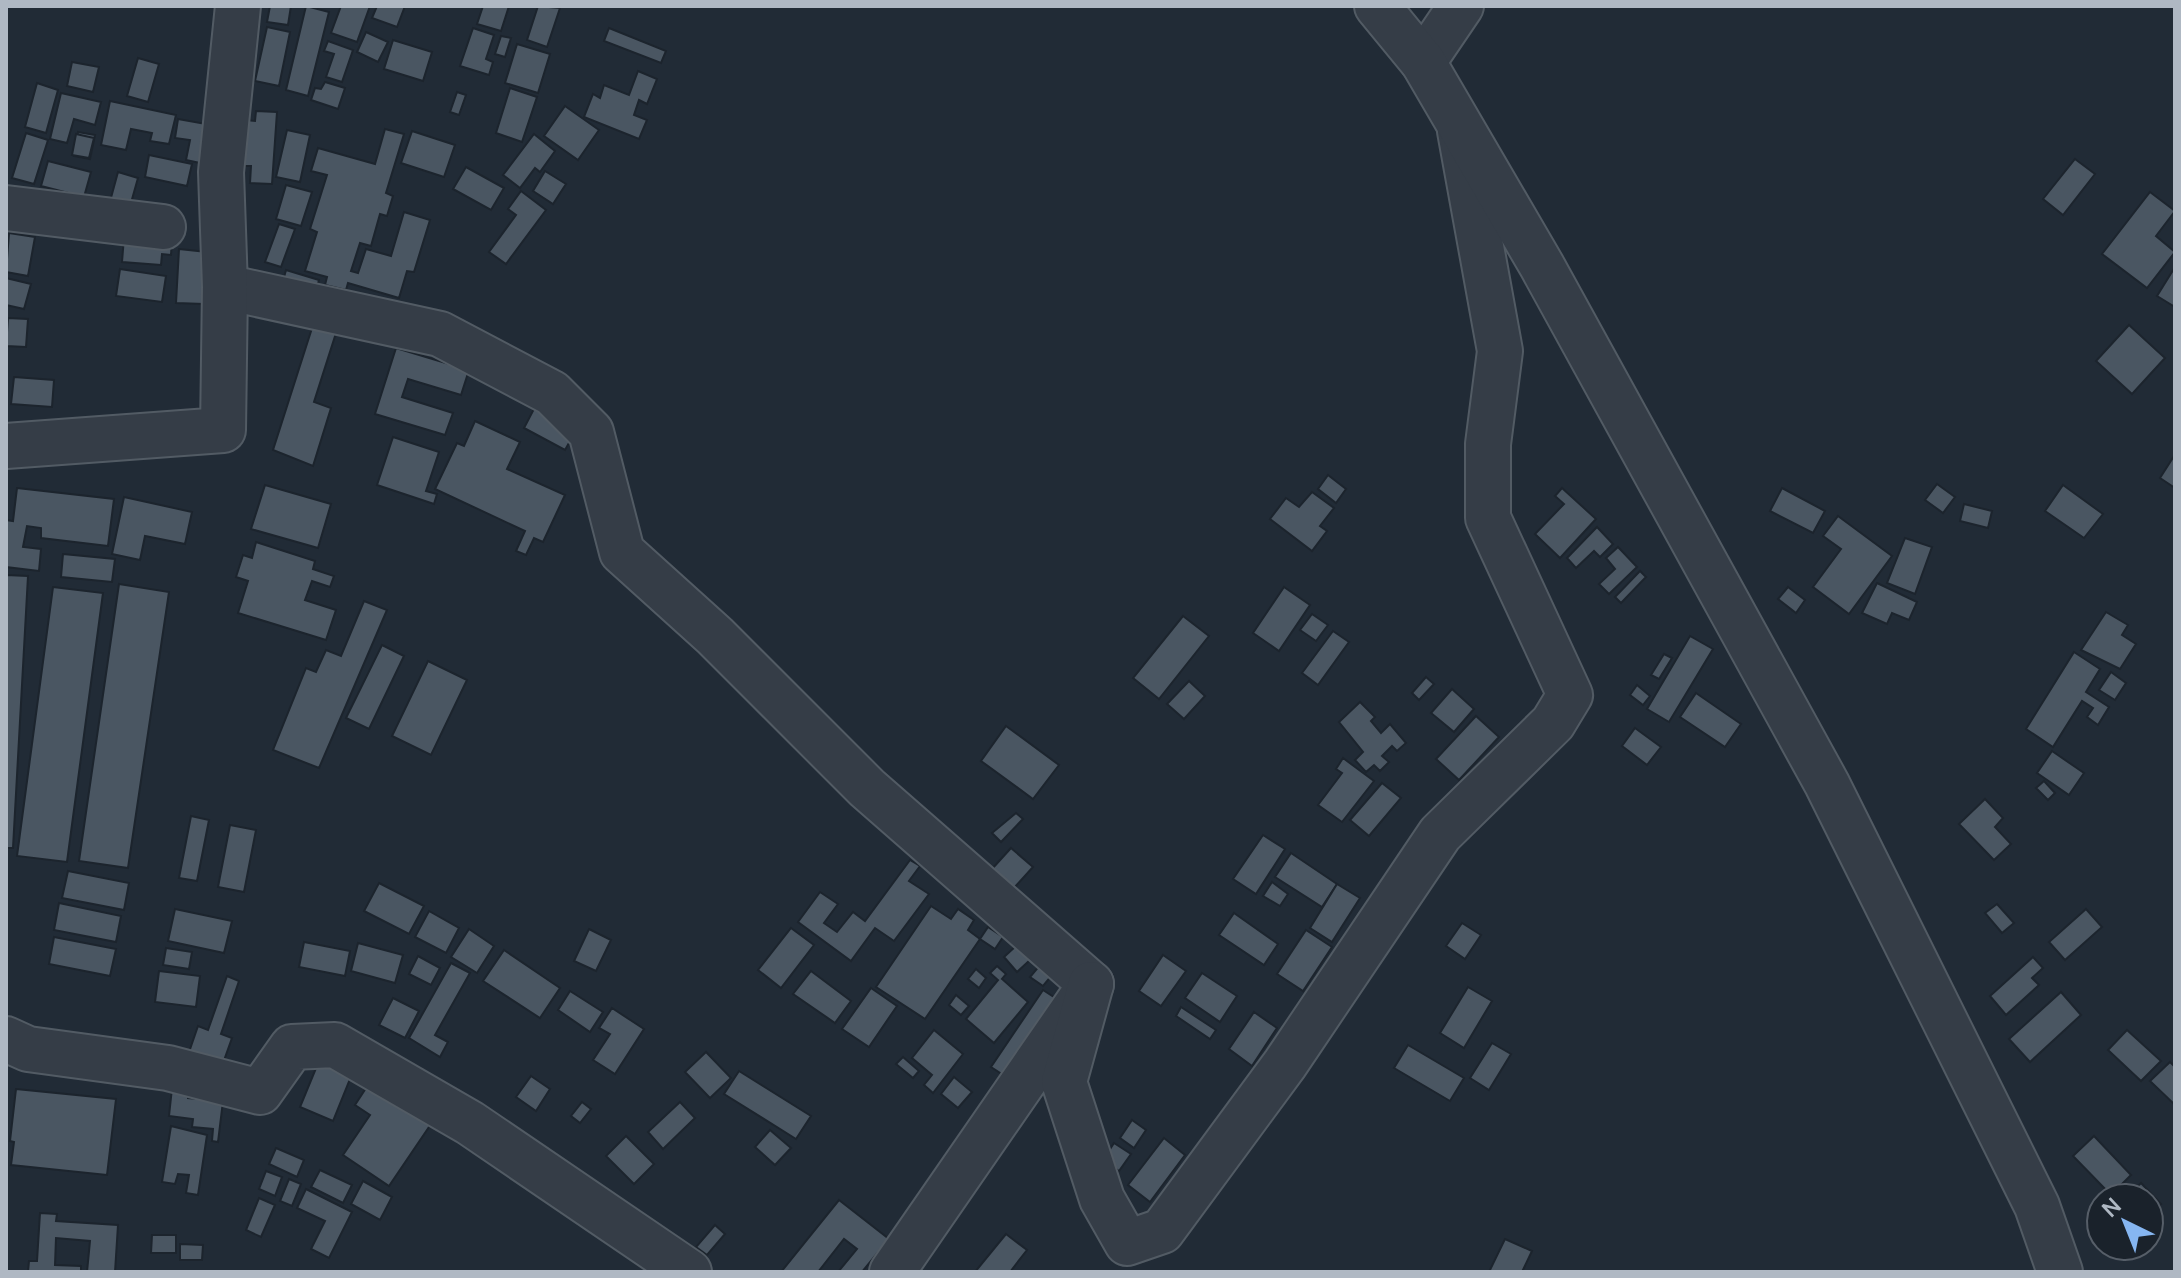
<svg xmlns="http://www.w3.org/2000/svg" width="2181" height="1278" font-family="Manrope,sans-serif">
<style>
.building{fill:#4a5662;stroke:#1c242d;stroke-width:2}
.lines{fill:none;stroke-linecap:round;stroke-linejoin:round}
.minor-casing{stroke:#525b64;stroke-width:48}
.tertiary-casing{stroke:#525b64;stroke-width:48}
.minor{stroke:#353d47;stroke-width:44}
.tertiary{stroke:#353d47;stroke-width:44}
</style>
<rect width="100%" height="100%" fill="#212b36"/>
<!-- building -->
<g class="building">
<path d="M270 6H291L288 25 267 22Z"/>
<path d="M306 6 329 12 308 96 286 90Z"/>
<path d="M341 6H370L357 42 331 33Z"/>
<path d="M377 6H405L397 27 372 18Z"/>
<path d="M483 6H509L501 31 477 24Z"/>
<path d="M538 6 560 8 547 47 527 40Z"/>
<path d="M267 27 290 32 279 86 255 81Z"/>
<path d="M473 28 494 35 486 59 493 62 489 75 460 66Z"/>
<path d="M609 28 666 51 661 63 604 41Z"/>
<path d="M366 32 388 42 378 62 357 52Z"/>
<path d="M501 36 511 38 505 57 495 54Z"/>
<path d="M393 40 432 52 423 81 384 69Z"/>
<path d="M328 41 353 50 342 82 326 77 334 54 324 51Z"/>
<path d="M517 44 550 54 538 93 505 83Z"/>
<path d="M138 58 159 64 148 102 127 96Z"/>
<path d="M72 62 99 67 93 92 67 86Z"/>
<path d="M638 71 657 79 647 104 639 100 634 115 647 120 639 139 584 117 593 94 600 98 604 85 629 95Z"/>
<path d="M325 82 345 88 338 109 311 100 315 88 321 89Z"/>
<path d="M37 83 58 90 46 133 25 127Z"/>
<path d="M510 88 537 97 522 142 496 133Z"/>
<path d="M457 92 466 95 459 115 450 112Z"/>
<path d="M61 93 101 102 95 125 74 119 67 143 50 139Z"/>
<path d="M110 101 176 115 169 144 150 141 152 133 131 129 126 150 101 145Z"/>
<path d="M565 106 599 130 578 160 544 136Z"/>
<path d="M256 111 277 112 272 184 250 183 251 166H241L245 120 255 121Z"/>
<path d="M178 119 206 124 200 163 186 160 190 140 175 138Z"/>
<path d="M385 129 404 134 386 193 393 196 387 216 380 214 371 246 360 243 351 271 358 273 366 249 391 256 404 212 430 220 414 272 407 271 399 298 348 283 346 290 325 285 327 277 305 271 317 232 310 229 327 175 311 171 318 148 375 164Z"/>
<path d="M287 130 310 135 300 182 276 177Z"/>
<path d="M412 131 455 145 444 177 401 163Z"/>
<path d="M78 132 95 135 90 159 74 156Z"/>
<path d="M26 133 48 140 34 184 12 178Z"/>
<path d="M76 134 94 138 89 158 72 155Z"/>
<path d="M534 134 555 151 540 172 535 168 520 188 503 175Z"/>
<path d="M149 155 192 164 187 186 145 177Z"/>
<path d="M2075 159 2095 174 2063 215 2043 199Z"/>
<path d="M48 161 91 172 84 197 41 186Z"/>
<path d="M466 167 504 188 491 210 453 189Z"/>
<path d="M545 171 566 184 553 204 533 191Z"/>
<path d="M118 172 138 178 129 210 109 205Z"/>
<path d="M286 185 312 192 301 226 276 219Z"/>
<path d="M521 191 546 210 506 264 489 252 516 215 508 209Z"/>
<path d="M2150 192 2175 211 2156 236 2175 252 2147 288 2102 254Z"/>
<path d="M279 224 295 229 281 267 265 262Z"/>
<path d="M9 233 35 237 28 276 6 272Z"/>
<path d="M124 237 172 240 171 255 162 254 161 265 122 262Z"/>
<path d="M179 249 207 252 204 304 176 303Z"/>
<path d="M2175 267V307L2157 296Z"/>
<path d="M120 269 166 276 162 302 116 296Z"/>
<path d="M286 270 319 280 316 291 283 281Z"/>
<path d="M6 278 31 284 24 309 6 305Z"/>
<path d="M8 318 28 319 26 347 6 346Z"/>
<path d="M313 325 336 333 314 402 331 408 313 466 273 450Z"/>
<path d="M2129 325 2165 358 2132 394 2096 361Z"/>
<path d="M396 348 469 370 461 395 408 379 402 397 453 413 445 435 375 414Z"/>
<path d="M14 377 54 380 52 407 11 404Z"/>
<path d="M536 405 578 427 565 450 524 428Z"/>
<path d="M475 421 520 442 507 469 565 495 543 542 534 538 526 555 516 551 525 531 435 489 457 443 464 446Z"/>
<path d="M393 437 439 452 426 491 437 494 434 504 377 485Z"/>
<path d="M2174 456H2175V488L2160 478Z"/>
<path d="M1328 475 1346 489 1336 503 1318 489Z"/>
<path d="M1937 484 1955 497 1943 513 1925 500Z"/>
<path d="M265 485 331 504 318 548 251 529Z"/>
<path d="M2063 485 2103 514 2084 538 2045 511Z"/>
<path d="M17 488 114 499 108 546 41 538V528L27 526 23 547 41 549 39 571 6 567V520L13 521Z"/>
<path d="M1562 488 1596 519 1560 558 1535 534 1564 504 1555 496Z"/>
<path d="M1782 488 1825 511 1813 533 1770 511Z"/>
<path d="M1312 492 1334 508 1320 526 1327 531 1312 551 1270 519 1286 498 1299 507Z"/>
<path d="M124 497 192 512 185 544 145 536 140 560 112 554Z"/>
<path d="M1964 504 1992 511 1988 528 1960 521Z"/>
<path d="M1838 516 1892 556 1849 614 1813 587 1841 549 1823 536Z"/>
<path d="M1597 527 1613 544 1600 557 1594 551 1576 568 1567 558Z"/>
<path d="M1905 538 1932 547 1915 594 1887 583Z"/>
<path d="M256 542 315 561 313 569 334 576 330 587 312 581 305 600 336 610 326 640 238 613 248 581 236 577 243 555 252 558Z"/>
<path d="M1618 547 1637 567 1609 594 1599 584 1615 569 1606 558Z"/>
<path d="M63 554 115 559 112 582 61 577Z"/>
<path d="M1640 571 1646 577 1621 603 1615 597Z"/>
<path d="M6 575 28 576 13 848H6Z"/>
<path d="M1877 583 1917 602 1909 620 1892 613 1887 624 1862 613Z"/>
<path d="M119 584 169 592 128 868 79 861Z"/>
<path d="M53 587 103 593 67 862 17 856Z"/>
<path d="M1284 587 1310 605 1279 651 1253 633Z"/>
<path d="M1788 587 1805 600 1796 613 1778 599Z"/>
<path d="M364 601 387 610 319 768 273 750 306 668 316 672 326 650 341 656Z"/>
<path d="M2106 612 2128 625 2122 635 2136 644 2120 669 2081 650Z"/>
<path d="M1312 614 1328 625 1316 641 1300 630Z"/>
<path d="M1183 616 1209 636 1159 699 1133 678Z"/>
<path d="M1333 631 1349 642 1318 685 1302 673Z"/>
<path d="M1690 636 1713 649 1669 722 1647 709Z"/>
<path d="M382 645 404 656 369 729 346 718Z"/>
<path d="M2074 652 2100 669 2086 692 2109 707 2098 725 2087 717 2093 708 2082 701 2053 747 2026 729Z"/>
<path d="M1664 654 1672 658 1659 679 1651 675Z"/>
<path d="M428 661 467 680 431 755 392 736Z"/>
<path d="M2111 672 2126 683 2115 700 2099 690Z"/>
<path d="M1426 677 1434 684 1419 700 1412 693Z"/>
<path d="M1189 681 1205 696 1184 719 1167 704Z"/>
<path d="M1637 685 1650 696 1643 705 1630 695Z"/>
<path d="M1452 689 1474 709 1454 732 1431 713Z"/>
<path d="M1696 693 1741 724 1725 747 1680 717Z"/>
<path d="M1360 702 1375 717 1371 721 1381 733 1390 724 1406 743 1397 751 1392 746 1382 756 1389 762 1380 771 1374 765 1366 772 1355 760 1363 752 1339 722Z"/>
<path d="M1476 716 1499 737 1459 780 1436 759Z"/>
<path d="M1006 726 1059 765 1033 799 981 761Z"/>
<path d="M1635 728 1661 747 1647 765 1622 746Z"/>
<path d="M2052 751 2084 773 2069 795 2037 773Z"/>
<path d="M1343 758 1374 781 1342 822 1318 805 1342 773 1336 769Z"/>
<path d="M2044 781 2055 793 2048 800 2036 788Z"/>
<path d="M1382 783 1401 798 1369 836 1350 820Z"/>
<path d="M1985 799 2003 818 1995 827 2011 844 1994 860 1959 824Z"/>
<path d="M1016 813 1023 819 1001 842 992 833Z"/>
<path d="M191 816 209 820 197 881 179 878Z"/>
<path d="M230 825 256 830 244 892 218 887Z"/>
<path d="M1263 835 1285 849 1256 894 1233 879Z"/>
<path d="M1011 848 1033 867 1004 899 982 880Z"/>
<path d="M1291 853 1337 884 1322 907 1275 877Z"/>
<path d="M910 860 920 866 909 881 929 894 894 941 875 928 851 961 798 922 820 892 838 904 824 923 837 932 853 912 865 921Z"/>
<path d="M68 871 129 883 124 910 62 898Z"/>
<path d="M1272 882 1288 894 1280 906 1263 896Z"/>
<path d="M379 883 424 906 409 934 364 911Z"/>
<path d="M1337 884 1360 898 1332 942 1310 928Z"/>
<path d="M59 903 121 916 116 942 54 930Z"/>
<path d="M1997 904 2014 923 2002 933 1985 913Z"/>
<path d="M931 906 951 919 958 909 974 920 968 930 980 939 925 1019 876 987Z"/>
<path d="M175 909 232 921 224 953 168 941Z"/>
<path d="M2086 909 2102 927 2065 960 2049 942Z"/>
<path d="M429 911 459 928 446 953 415 937Z"/>
<path d="M1234 913 1278 944 1264 965 1219 935Z"/>
<path d="M1462 923 1481 935 1465 959 1446 946Z"/>
<path d="M988 927 1003 937 995 949 980 939Z"/>
<path d="M791 928 814 945 781 988 758 970Z"/>
<path d="M469 929 494 946 477 973 451 957Z"/>
<path d="M589 929 611 940 596 971 574 961Z"/>
<path d="M1306 930 1332 947 1303 991 1277 974Z"/>
<path d="M54 937 116 949 110 976 49 964Z"/>
<path d="M304 942 350 951 345 976 299 967Z"/>
<path d="M358 943 403 955 395 983 351 971Z"/>
<path d="M1017 945 1030 960 1017 972 1004 957Z"/>
<path d="M166 948 192 952 189 969 163 965Z"/>
<path d="M504 950 560 988 540 1018 483 981Z"/>
<path d="M1163 955 1186 971 1161 1006 1139 991Z"/>
<path d="M418 956 440 968 431 985 409 974Z"/>
<path d="M2033 957 2043 968 2032 978 2039 985 2006 1015 1990 996Z"/>
<path d="M1045 959 1058 968 1043 986 1030 977Z"/>
<path d="M451 963 470 973 435 1035 448 1042 440 1057 409 1038Z"/>
<path d="M997 966 1006 974 1002 979 1028 1002 994 1043 966 1019 998 980 990 973Z"/>
<path d="M976 969 986 978 979 988 968 979Z"/>
<path d="M159 971 200 976 196 1007 155 1002Z"/>
<path d="M811 971 851 1001 835 1023 793 994Z"/>
<path d="M1202 973 1237 996 1220 1022 1185 998Z"/>
<path d="M227 976 239 981 221 1034 232 1038 222 1066 188 1055 198 1026 208 1030Z"/>
<path d="M1468 987 1492 1001 1464 1048 1440 1033Z"/>
<path d="M871 988 897 1006 869 1047 842 1029Z"/>
<path d="M1043 990 1063 1003 1011 1080 991 1067Z"/>
<path d="M570 991 603 1012 590 1032 558 1010Z"/>
<path d="M2061 992 2081 1015 2030 1062 2009 1039Z"/>
<path d="M956 995 969 1006 961 1015 949 1005Z"/>
<path d="M393 998 419 1011 405 1038 379 1025Z"/>
<path d="M1181 1007 1216 1030 1210 1039 1176 1016Z"/>
<path d="M612 1008 644 1029 615 1074 593 1060 610 1034 599 1028Z"/>
<path d="M1254 1012 1277 1028 1252 1066 1229 1049Z"/>
<path d="M934 1030 963 1054 933 1093 924 1085 932 1075 912 1058Z"/>
<path d="M2127 1030 2161 1061 2141 1081 2108 1050Z"/>
<path d="M1492 1043 1511 1054 1489 1090 1470 1078Z"/>
<path d="M1408 1045 1464 1078 1450 1101 1394 1068Z"/>
<path d="M706 1052 731 1078 710 1098 685 1072Z"/>
<path d="M321 1056 354 1069 333 1121 300 1107Z"/>
<path d="M903 1057 919 1071 913 1078 896 1064Z"/>
<path d="M2170 1062 2175 1067V1105L2150 1081Z"/>
<path d="M739 1071 811 1116 796 1139 724 1094Z"/>
<path d="M531 1076 550 1089 536 1111 516 1097Z"/>
<path d="M954 1077 972 1092 958 1108 941 1094Z"/>
<path d="M370 1082 431 1124 389 1186 343 1155 370 1115 355 1105Z"/>
<path d="M172 1088 188 1090V1098L223 1101 218 1142 212 1141 213 1129 192 1127 193 1119 169 1116Z"/>
<path d="M16 1089 116 1099 107 1175 11 1165 14 1142 10 1141Z"/>
<path d="M582 1102 591 1109 580 1123 571 1116Z"/>
<path d="M680 1102 695 1118 663 1149 648 1132Z"/>
<path d="M1132 1120 1146 1130 1134 1148 1120 1138Z"/>
<path d="M171 1126 207 1135 198 1195 186 1193 189 1175 178 1174 175 1184 162 1182Z"/>
<path d="M770 1130 791 1148 775 1165 755 1147Z"/>
<path d="M626 1136 654 1164 634 1184 606 1156Z"/>
<path d="M2094 1136 2131 1175 2111 1195 2073 1156Z"/>
<path d="M1164 1138 1185 1155 1150 1202 1128 1185Z"/>
<path d="M1114 1143 1131 1154 1119 1171 1103 1160Z"/>
<path d="M276 1148 304 1160 297 1177 269 1164Z"/>
<path d="M320 1170 352 1185 343 1203 311 1187Z"/>
<path d="M266 1171 282 1177 275 1196 259 1189Z"/>
<path d="M289 1179 301 1184 292 1206 280 1201Z"/>
<path d="M363 1181 392 1197 380 1220 351 1204Z"/>
<path d="M2141 1183 2161 1204 2149 1215V1198H2126Z"/>
<path d="M306 1189 352 1212 329 1258 311 1249 325 1221 297 1208Z"/>
<path d="M259 1198 275 1205 261 1237 246 1230Z"/>
<path d="M839 1200 889 1239 862 1272H838L857 1249 844 1239 818 1272H781Z"/>
<path d="M40 1213 57 1214 56 1221 118 1225 115 1272H87L90 1241 56 1238 55 1265 81 1266V1272H28L29 1261H37Z"/>
<path d="M715 1225 725 1234 707 1255 696 1247Z"/>
<path d="M1006 1234 1027 1250 1010 1272H975Z"/>
<path d="M152 1235H176V1253H151Z"/>
<path d="M1505 1239 1532 1251 1522 1272H1489Z"/>
<path d="M180 1244 203 1245 202 1260H180Z"/>
</g>
<g class="lines">
<defs>
<g id="minor">
<path d="M1423 62 1461 6"/>
<path d="M6 208 163 227"/>
<path d="M225 287 440 334 552 393 591 432 622 552 715 636 867 788 1091 984 892 1272"/>
<path d="M6 446 223 430 225 287 221 172 238 6"/>
<path d="M1091 984 1064 1082 1102 1199 1127 1243 1162 1231 1285 1064 1440 834 1553 723 1570 695 1488 518V444L1500 351 1460 131"/>
<path d="M6 1039 28 1049 168 1068 260 1092 292 1047 335 1045 470 1123 689 1272"/>
</g>
<path id="tertiary" d="M1377 6 1423 62 1542 266 1827 784 2037 1206 2060 1272"/>
</defs>
<!-- minor casing -->
<use href="#minor" class="minor-casing"/>
<!-- tertiary casing -->
<use href="#tertiary" class="tertiary-casing"/>
<!-- minor -->
<use href="#minor" class="minor"/>
<!-- tertiary -->
<use href="#tertiary" class="tertiary"/>
</g>
<!-- border -->
<rect width="2181" height="1278" fill="none" stroke="#afb8c3" stroke-width="16"/>
<!-- north arrow -->
<g transform="translate(2125 1222) rotate(317)"><circle r="38" fill="#1a222b" stroke="#565e68" stroke-width="2"/>
<path d="M0-6L14 30L0 20L-14 30Z" fill="#86b6f1"/>
<text y="-12" font-size="22" font-weight="bold" text-anchor="middle" fill="#afb8c3">N</text>
</g>
</svg>
